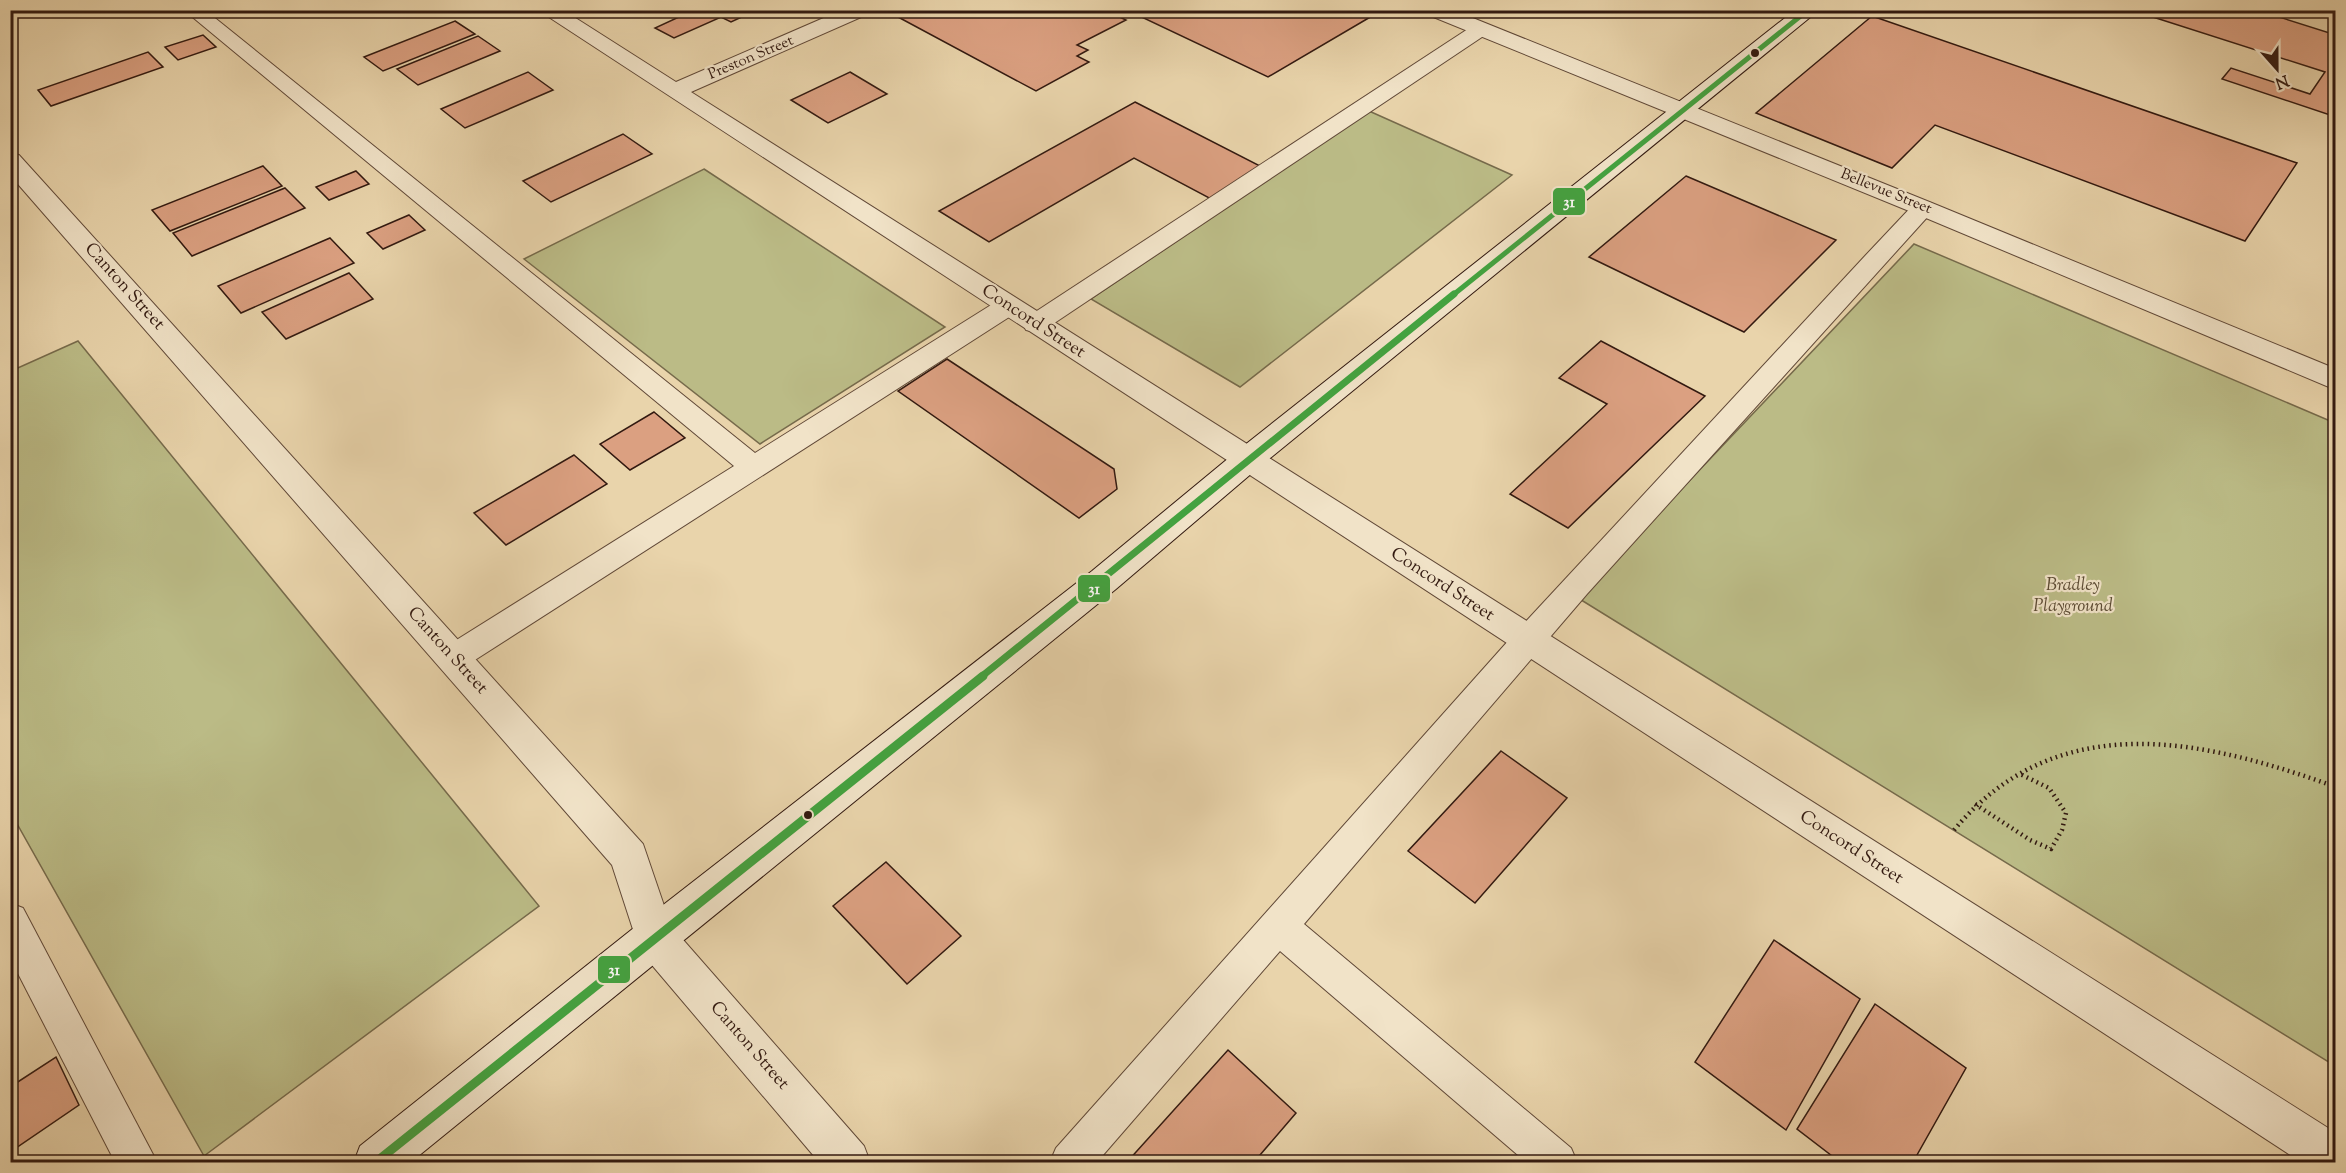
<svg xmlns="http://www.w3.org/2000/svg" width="2346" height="1173" font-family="'Sorts Mill Goudy',serif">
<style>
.green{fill:#bbbb86;stroke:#766a4b;stroke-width:1.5}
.building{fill:#dba081;stroke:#321910;stroke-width:1.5}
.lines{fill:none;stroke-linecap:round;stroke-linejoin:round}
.lane-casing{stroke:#604837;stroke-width:2}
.street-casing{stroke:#604837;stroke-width:2}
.secondary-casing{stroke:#321910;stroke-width:2}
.path{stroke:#321910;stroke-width:4.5;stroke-dasharray:1.5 4;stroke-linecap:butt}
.lane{fill:#f1e3c8;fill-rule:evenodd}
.street{fill:#f1e3c8;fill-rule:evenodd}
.secondary{fill:#f1e3c8;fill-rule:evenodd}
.bus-1-far2-casing{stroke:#f1e3c8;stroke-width:8}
.bus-1-far1-casing{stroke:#f1e3c8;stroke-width:11}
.bus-1-casing{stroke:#f1e3c8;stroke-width:14}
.bus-1-far2{stroke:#43a340;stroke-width:5}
.bus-1-far1{stroke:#43a340;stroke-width:7}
.bus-1{stroke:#43a340;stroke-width:9}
.bus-dot{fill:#321910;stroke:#f1e3c8;stroke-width:2}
.labels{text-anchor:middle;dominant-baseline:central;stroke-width:4.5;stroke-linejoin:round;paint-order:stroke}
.far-street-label{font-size:15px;fill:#321910;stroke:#f1e3c8}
.street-label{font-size:18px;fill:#321910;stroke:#f1e3c8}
.park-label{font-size:18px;font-style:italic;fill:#5b4a33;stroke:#f1e3c8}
.line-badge{stroke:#f1e3c8;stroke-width:2}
.badge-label{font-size:16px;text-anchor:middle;font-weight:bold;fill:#fff}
</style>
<rect width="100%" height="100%" fill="#e9d4ab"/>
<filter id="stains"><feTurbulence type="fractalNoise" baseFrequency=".00333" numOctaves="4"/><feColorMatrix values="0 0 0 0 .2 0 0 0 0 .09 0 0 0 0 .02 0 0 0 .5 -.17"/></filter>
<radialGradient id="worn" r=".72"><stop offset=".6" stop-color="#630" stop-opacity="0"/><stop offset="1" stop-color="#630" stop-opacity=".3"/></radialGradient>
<!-- green -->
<g class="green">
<path d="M1369 111 1512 175 1240 387 1091 299Z"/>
<path d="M704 169 945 327 760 444 524 259Z"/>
<path d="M1914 244 2335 423V1066L1578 598Z"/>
<path d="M78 341 539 906 204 1156 11 813V371Z"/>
</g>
<!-- building -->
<g class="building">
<path d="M694 10H757L731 22 721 17 674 38 655 28Z"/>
<path d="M885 10H1105L1126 20 1077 45 1088 50 1077 56 1089 62 1036 91Z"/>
<path d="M1135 10H1358L1372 16 1268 77 1131 12Z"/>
<path d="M2131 10H2257L2336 35V117L2222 79 2231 68 2310 94 2325 72Z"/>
<path d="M1872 16 2297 163 2245 241 1935 125 1892 168 1756 113Z"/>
<path d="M455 21 475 34 383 71 364 57Z"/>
<path d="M203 35 216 47 178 60 165 47Z"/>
<path d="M478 36 500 51 418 85 397 69Z"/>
<path d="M148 52 163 67 51 106 38 90Z"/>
<path d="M528 72 553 90 465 128 441 109Z"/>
<path d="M850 72 887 94 828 123 791 100Z"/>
<path d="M1135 102 1262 167 1211 199 1134 158 989 242 939 211Z"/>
<path d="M623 134 652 154 551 202 523 181Z"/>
<path d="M263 166 282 186 170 231 152 210Z"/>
<path d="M356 171 369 184 329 200 316 187Z"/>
<path d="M1686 176 1836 240 1744 332 1589 257Z"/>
<path d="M285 188 305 208 192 256 173 233Z"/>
<path d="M409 215 425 230 383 249 367 233Z"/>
<path d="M330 238 354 263 241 313 218 286Z"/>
<path d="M349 273 373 299 286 339 262 312Z"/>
<path d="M1601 341 1705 396 1568 528 1510 494 1607 404 1559 378Z"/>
<path d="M947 359 1114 469 1117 489 1079 518 898 391Z"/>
<path d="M654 412 685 438 630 470 600 444Z"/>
<path d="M574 455 607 484 506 545 474 513Z"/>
<path d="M1501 751 1567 798 1475 903 1408 851Z"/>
<path d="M886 862 961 936 907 984 833 906Z"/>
<path d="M1774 940 1860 999 1786 1130 1695 1062Z"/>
<path d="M1875 1004 1966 1068 1913 1162H1840L1797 1129Z"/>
<path d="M1228 1050 1296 1113 1254 1162H1127Z"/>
<path d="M56 1057 79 1105 10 1152V1087Z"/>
</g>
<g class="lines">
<defs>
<g id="lane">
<path d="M184 10H205L755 453 999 300 1008 298 1017 300 1020 306 1017 312 464 667 453 671 442 667 437 658 442 649 734 466Z"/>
<path d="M1481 23 1491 29 1488 33 1044 330 1035 332 1026 330 1023 324 1026 318 1474 25Z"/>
<path d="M1923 201 1931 203 1934 208 1931 213 1587 594 1304 924 1571 1148 1577 1162H1526L1280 951 1097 1162H1050L1056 1148 1517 631 1865 256 1915 203Z"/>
<path d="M10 903 23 908 157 1162H115L10 958Z"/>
</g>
<g id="street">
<path d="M538 10H563L676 82 842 10H871L868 14 691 92 2336 1133V1162H2301Z"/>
<path d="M1423 10H1453L1932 203 2336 369V390L1914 213 1426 14Z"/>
<path d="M10 153 19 155 643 844 671 926 864 1146 870 1162H819L640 951 612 865 10 175Z"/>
</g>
<path id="secondary" d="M1795 10H1819L1258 468 1116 589 411 1162H354L360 1146 640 923 1092 571 1236 452Z"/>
</defs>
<!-- lane casing -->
<use href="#lane" class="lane-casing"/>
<!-- street casing -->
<use href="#street" class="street-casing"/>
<!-- secondary casing -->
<use href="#secondary" class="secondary-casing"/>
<!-- path -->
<g class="path">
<path d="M1975 804 2030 840 2051 849 2062 830 2066 813 2049 788 2020 774"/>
<path d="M1954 830C2057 706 2203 739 2336 787"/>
</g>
<!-- lane -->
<use href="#lane" class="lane"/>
<!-- street -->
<use href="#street" class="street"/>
<!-- secondary -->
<use href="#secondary" class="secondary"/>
<defs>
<path id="bus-1-far2" d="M1453 295 1808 10"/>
<path id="bus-1-far1" d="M981 677 1454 294"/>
<path id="bus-1" d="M376 1162 983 676"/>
</defs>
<!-- bus-1-far2 casing -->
<use href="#bus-1-far2" class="bus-1-far2-casing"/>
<!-- bus-1-far1 casing -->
<use href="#bus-1-far1" class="bus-1-far1-casing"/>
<!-- bus-1 casing -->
<use href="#bus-1" class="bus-1-casing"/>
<!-- bus-1-far2 -->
<use href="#bus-1-far2" class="bus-1-far2"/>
<!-- bus-1-far1 -->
<use href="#bus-1-far1" class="bus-1-far1"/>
<!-- bus-1 -->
<use href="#bus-1" class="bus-1"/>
</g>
<!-- markers -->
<g class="bus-dot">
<circle cx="1755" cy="53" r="5"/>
<circle cx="808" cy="815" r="5"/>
</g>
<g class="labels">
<!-- far-street labels -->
<g class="far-street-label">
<text transform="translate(751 58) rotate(-23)">Preston Street</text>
<text transform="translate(1886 192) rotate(22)">Bellevue Street</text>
</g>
<!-- street labels -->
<g class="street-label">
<text transform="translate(124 287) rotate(48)">Canton Street</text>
<text transform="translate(1033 322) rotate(33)">Concord Street</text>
<text transform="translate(1442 585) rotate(33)">Concord Street</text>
<text transform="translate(447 651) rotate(48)">Canton Street</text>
<text transform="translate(1851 848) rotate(33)">Concord Street</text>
<text transform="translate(749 1046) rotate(49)">Canton Street</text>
</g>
<!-- park labels -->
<g class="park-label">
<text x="2073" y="586">Bradley<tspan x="2073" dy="21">Playground</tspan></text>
</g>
</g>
<g class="line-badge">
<rect x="1552" y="187" width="34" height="29" rx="6" fill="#43a340"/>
<rect x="1077" y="574" width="34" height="29" rx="6" fill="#43a340"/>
<rect x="597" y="955" width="34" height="29" rx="6" fill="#43a340"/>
</g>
<g class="badge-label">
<text x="1569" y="207">31</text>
<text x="1094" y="594">31</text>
<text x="614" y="975">31</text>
</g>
<!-- margin -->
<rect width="2346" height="1173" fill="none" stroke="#e9d4ab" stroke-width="36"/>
<rect x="12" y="12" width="2322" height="1149" fill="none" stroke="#321910" stroke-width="3"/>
<rect x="18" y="18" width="2310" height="1137" fill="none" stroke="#321910" stroke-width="1.5"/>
<!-- north arrow -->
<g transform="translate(2277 69) rotate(159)" stroke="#f1e3c8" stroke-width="4.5" paint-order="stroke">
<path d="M0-4.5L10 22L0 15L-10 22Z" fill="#321910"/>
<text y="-9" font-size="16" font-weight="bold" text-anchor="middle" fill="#321910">N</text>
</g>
<rect width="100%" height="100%" filter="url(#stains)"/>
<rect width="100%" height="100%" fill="url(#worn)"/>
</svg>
